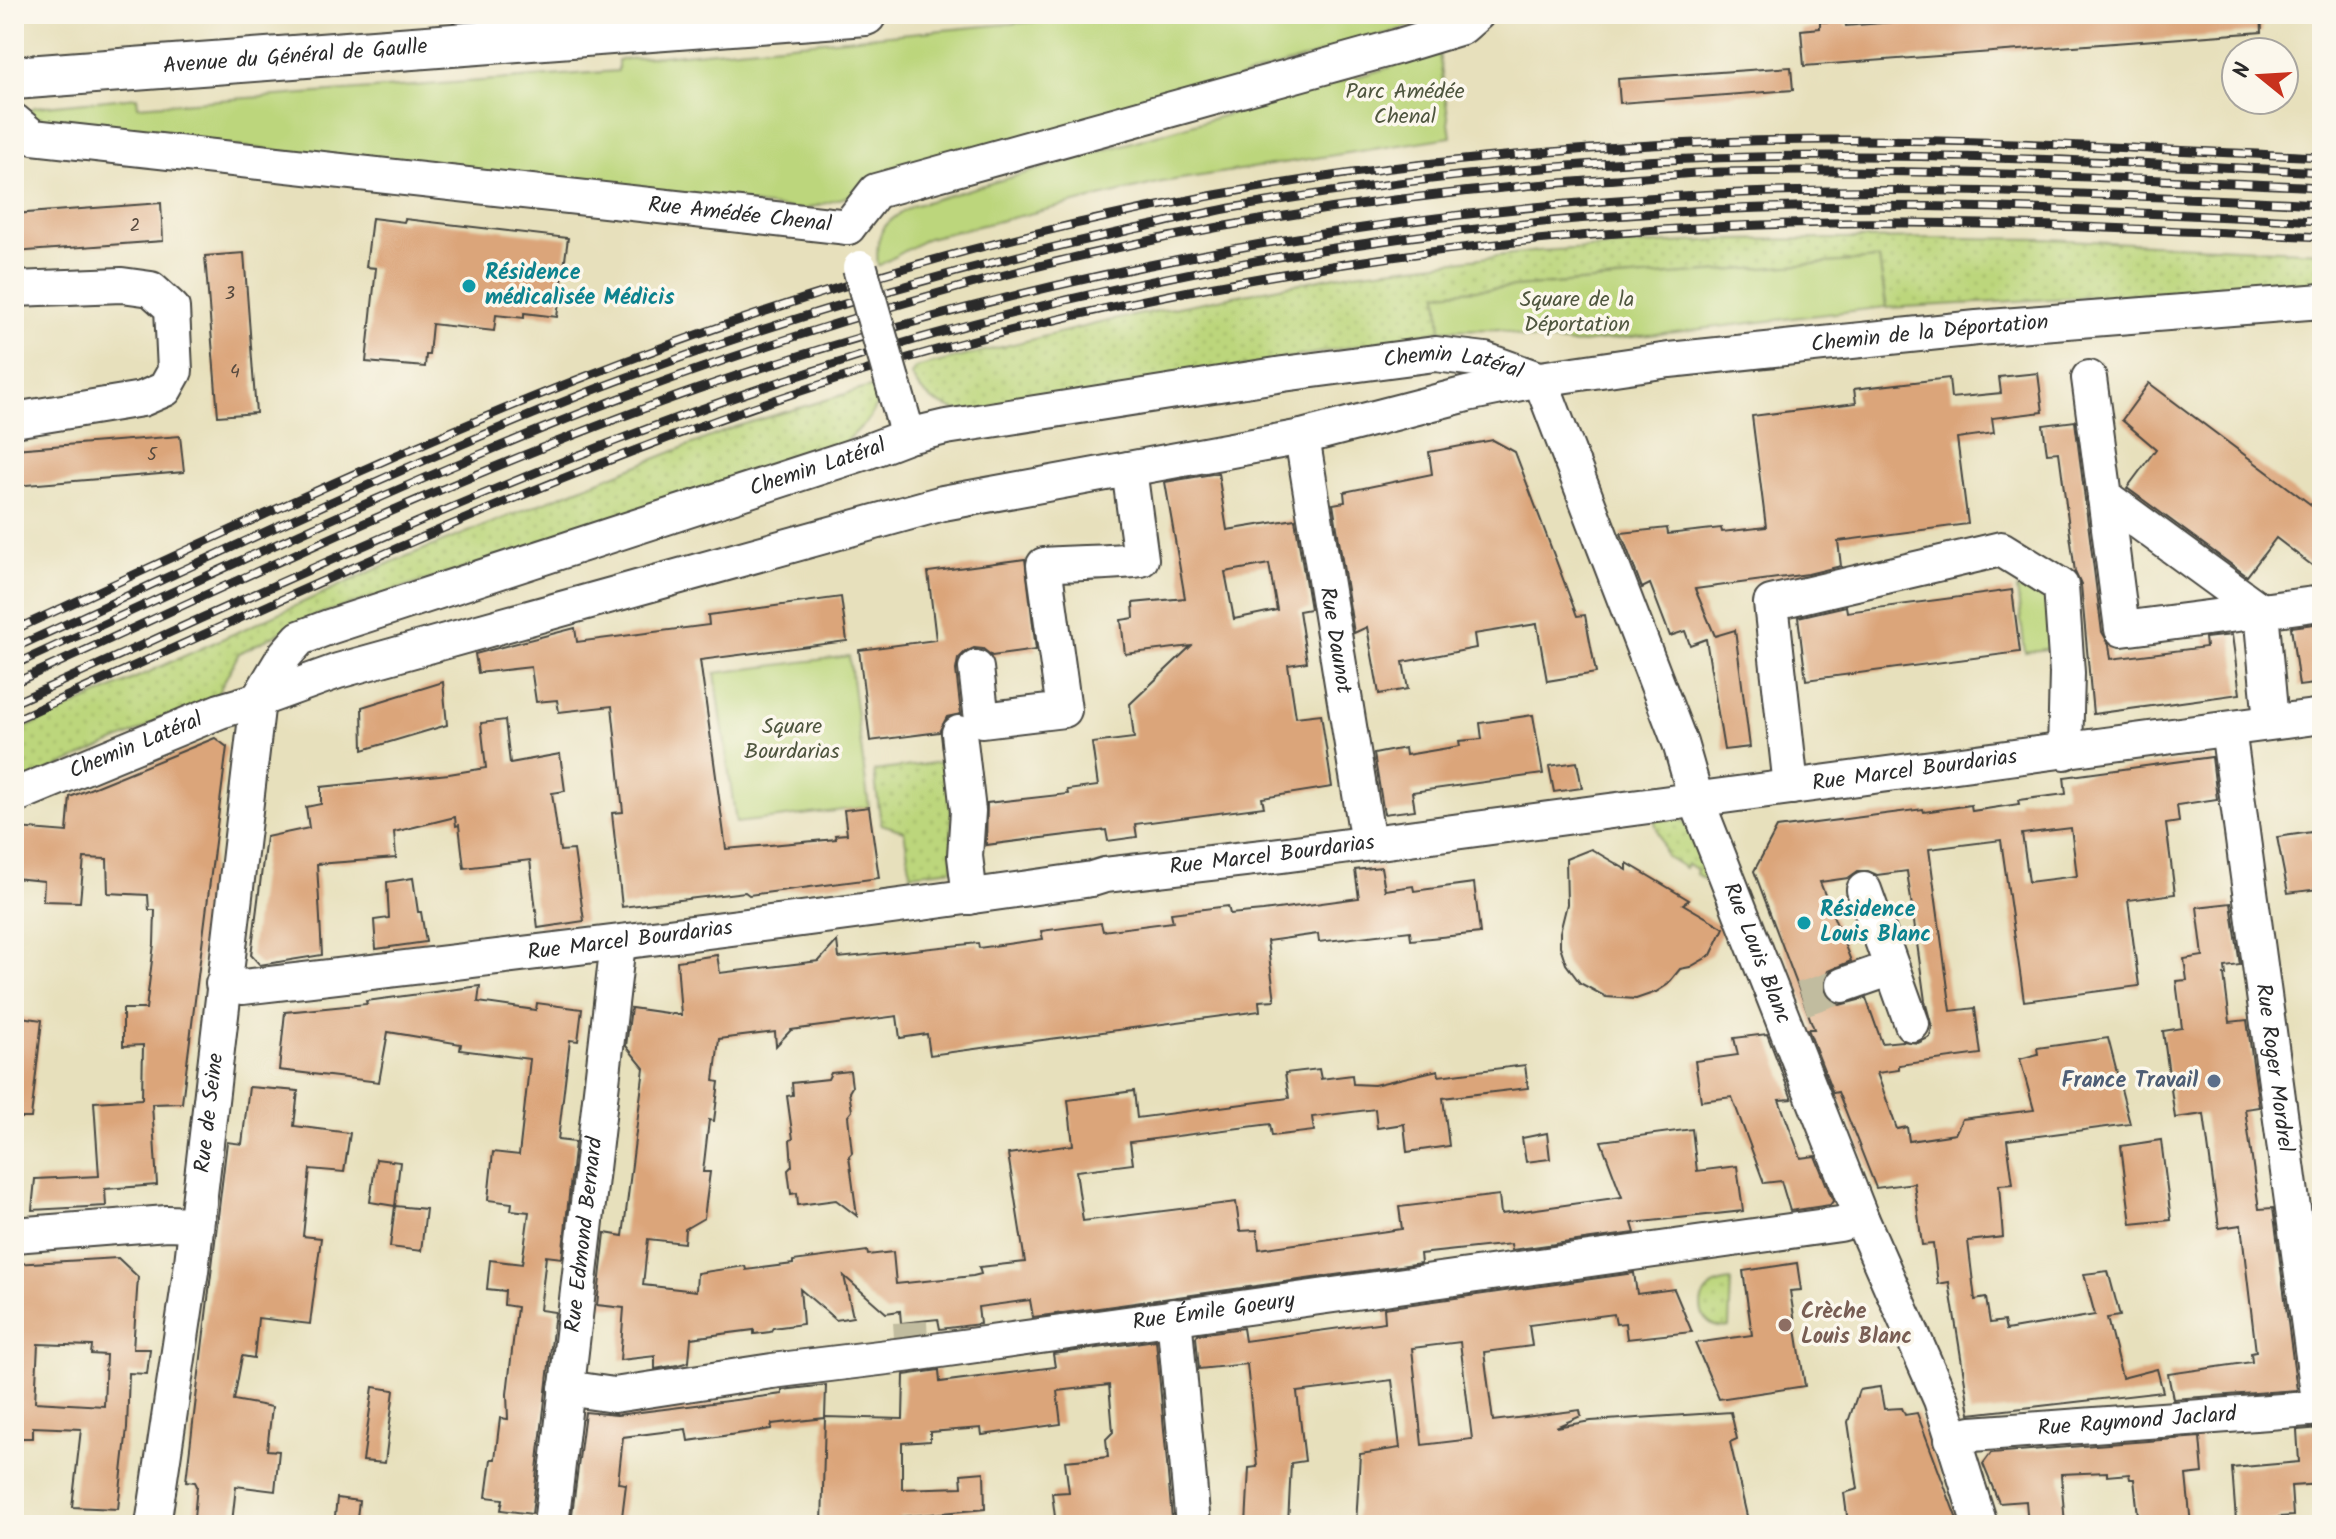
<svg xmlns="http://www.w3.org/2000/svg" width="2336" height="1539" font-family="Kalam,sans-serif">
<style>
.grass{fill:url(#grass-dots);stroke:#748053;stroke-width:2}
.park{fill:#bcd67b;stroke:#748053;stroke-width:2}
.building{fill:#dba57a;fill-rule:evenodd}
.lines{fill:none;stroke-linecap:round;stroke-linejoin:round}
.minor-tunnel{stroke:#c1bc9f;stroke-width:34;stroke-dasharray:34 17;stroke-linecap:butt}
.minor-casing{stroke:#474641;stroke-width:38}
.major-casing{stroke:#474641;stroke-width:46}
.minor{stroke:#fff;stroke-width:34}
.major{stroke:#fff;stroke-width:42}
.rail-casing{stroke:#2b2b2b;stroke-width:9}
.rail{stroke:#fbf7ec;stroke-width:6;stroke-dasharray:18;stroke-linecap:butt}
.minor-bridge-casing{stroke:#474641;stroke-width:38;stroke-linecap:butt}
.minor-bridge{stroke:#fff;stroke-width:34}
.culture-dot{fill:#0f9aa8;stroke:#fbf7ec;stroke-width:3}
.service-dot{fill:#5c6f8a;stroke:#fbf7ec;stroke-width:3}
.education-dot{fill:#8d6e63;stroke:#fbf7ec;stroke-width:3}
.labels{text-anchor:middle;dominant-baseline:central;stroke-width:7;stroke-linejoin:round;paint-order:stroke}
.number-label{font-size:18px;fill:#574a3f}
.street-label{font-size:22px;fill:#2b2b2b;stroke:#fbf7ec}
.park-label{font-size:22px;fill:#4f563f;stroke:#fbf7ec}
.culture-label{font-size:22px;font-weight:bold;fill:#0d838f;stroke:#fbf7ec;text-anchor:start}
.service-label{font-size:22px;font-weight:bold;fill:#4e5e75;stroke:#fbf7ec;text-anchor:end}
.education-label{font-size:22px;font-weight:bold;fill:#785e54;stroke:#fbf7ec;text-anchor:start}
</style>
<defs>
<pattern id="grass-dots" width="8" height="8" patternUnits="userSpaceOnUse" patternTransform="scale(2)"><rect width="8" height="8" fill="#bcd67b"/><path d="M2 2h.1M6 6h.1" fill="none" stroke="#a2b86a" stroke-width="1.8" stroke-linecap="round"/></pattern>
</defs>
<rect width="100%" height="100%" fill="#fbf7ec"/>
<filter id="ink" filterUnits="userSpaceOnUse"><feTurbulence type="fractalNoise" baseFrequency=".0125" numOctaves="2"/><feDisplacementMap in="SourceGraphic" scale="16" xChannelSelector="R" yChannelSelector="G"/><feConvolveMatrix kernelMatrix="1 2 1 2 8 2 1 2 1" color-interpolation-filters="sRGB"/></filter>
<filter id="wash" filterUnits="userSpaceOnUse"><feTurbulence type="fractalNoise" baseFrequency=".006" numOctaves="4" result="noise"/><feDisplacementMap in="SourceGraphic" scale="32" xChannelSelector="R" yChannelSelector="G"/><feGaussianBlur stdDeviation="1.8" result="paint"/><feColorMatrix in="noise" values="0 0 0 0 0 0 0 0 0 0 0 0 0 0 0 0 0 1.4 0 .05"/><feComposite in="paint" operator="in"/></filter>
<g filter="url(#wash)">
<rect width="100%" height="100%" fill="#e7e0bc"/>
<!-- grass -->
<g class="grass">
<path d="M1953 238 2047 239 2322 252V284L1887 308 1879 259 1438 293 1441 330 1432 332 974 416C946 407 925 403 911 375L915 368 1112 320 1346 274 1539 251 1720 240Z"/>
<path d="M876 385V407L869 419 837 451 314 616 239 653 216 697 14 786V733L392 562 738 426Z"/>
<path d="M950 761 953 869 911 874 904 831 881 824 874 771Z"/>
<path d="M1677 818 1694 828 1712 884 1696 874 1697 869 1687 864 1685 868 1666 856 1654 819Z"/>
<path d="M1731 1281 1729 1327C1695 1333 1688 1284 1731 1281Z"/>
</g>
<!-- park -->
<g class="park">
<path d="M1116 14H1424L1422 23 803 210 56 126 32 118 29 111 35 107 137 97 138 106 618 71V60Z"/>
<path d="M1439 53 1451 137 1162 182 928 238 878 266C874 231 884 223 912 206Z"/>
<path d="M1879 259 1886 307 1573 344 1526 338 1499 329 1441 330 1438 293Z"/>
<path d="M2045 585 2053 648 2025 652 2017 589Z"/>
<path d="M849 656 869 807 736 823 715 673Z"/>
</g>
<g id="blocks">
<!-- building -->
<g class="building">
<path d="M1952 14H1978V17L2006 14H2261L2262 32 1804 66 1801 30 1820 28V22L1845 21 1846 26 1953 17Z"/>
<path d="M1791 67 1793 90 1620 103 1618 79Z"/>
<path d="M161 203 163 241 14 252V214Z"/>
<path d="M372 218 404 222 405 219 568 238 557 317 524 313V318L496 315 494 331 432 324 429 355H426L425 367 366 362 376 268 366 267Z"/>
<path d="M244 253 256 413 218 416 205 256Z"/>
<path d="M2038 373 2043 412 1992 418 1994 433 1957 438 1968 524 1838 541 1841 566 1808 574 1695 589 1715 636 1735 630 1750 747 1724 750 1706 639 1690 645 1685 631 1670 636 1650 584 1642 588 1621 533 1667 528 1668 534 1721 528 1722 532 1766 527 1752 416 1856 403 1854 389 1949 378 1951 398 2001 393 1999 377Z"/>
<path d="M2149 383 2322 513V573L2276 538 2247 576 2127 488 2156 449 2122 420Z"/>
<path d="M2075 421 2102 632 2109 644 2111 659 2206 647 2205 638 2232 635 2240 694 2093 714 2081 585 2075 572 2059 452 2047 453 2043 425Z"/>
<path d="M180 436 184 472 14 486V449Z"/>
<path d="M1493 440 1515 452 1577 616 1585 615 1596 673 1547 681 1537 624 1474 634 1476 648 1403 662 1408 689 1379 694 1367 627 1354 633 1333 504 1345 502 1344 492 1432 474 1429 452Z"/>
<path d="M1218 473 1227 530 1295 519 1310 609 1299 611 1307 662 1288 665 1296 717 1321 714 1332 787 1262 798 1264 807 1135 824 1137 837 1108 841 1106 830 986 845 987 803 1068 794 1067 790 1098 786 1092 743 1134 738 1130 704 1191 646 1125 654 1121 620 1134 618 1133 603 1185 598 1165 482ZM1269 564 1277 610 1234 619 1225 572Z"/>
<path d="M1025 559 1036 650 992 656 983 649 974 648 965 652 958 659 956 670 961 714 947 717 939 732 870 741 859 650 936 640 928 572Z"/>
<path d="M2012 590 2020 652 1806 680 1798 617 1846 606 1847 612Z"/>
<path d="M841 597 847 641 700 660 726 849 836 839 835 835 847 834 844 810 869 807 879 878 749 895 745 892 622 907 612 813 623 812 612 706 559 712 557 700 536 702 531 667 478 673 475 654 575 628 577 642 709 625 708 615Z"/>
<path d="M2322 623V683L2299 686 2291 627Z"/>
<path d="M443 682 447 725 363 750 362 707Z"/>
<path d="M1533 715 1543 774 1412 792 1415 810 1384 814 1374 754 1405 748 1406 755 1460 746 1459 741 1482 739 1480 723Z"/>
<path d="M505 720 510 763 560 754 565 791 552 793 560 851 574 850 584 921 538 928 530 860 464 868 459 825 456 826 455 817 394 832 396 858 317 864 322 955 260 965 251 955 266 837 309 828 306 807 321 804V787L449 774 486 768 481 723Z"/>
<path d="M215 738 227 747 182 1103 152 1104 157 1185 105 1189 106 1206 32 1210 35 1179 99 1176 94 1102 142 1099 143 1045 123 1046V1009H146L154 944 155 910H149L148 895 108 893 107 859 84 858 80 902 43 901 44 881 14 878 18 828 67 832 70 797Z"/>
<path d="M2212 757 2217 799 2177 805 2179 822 2166 824 2175 894 2128 900 2139 986 2024 1001 2001 840 1929 849 1951 1011 1975 1008 1981 1054 1899 1065V1070L1877 1073 1897 1129 1907 1127 1909 1141 1955 1134 1962 1119 2034 1110 2020 1059 2038 1054 2037 1048 2108 1038 2130 1124 2007 1140 2013 1184 1999 1185 2003 1237 1968 1241 1975 1300 1986 1298 1990 1323 2004 1321 2006 1330 2095 1315 2084 1274 2108 1271 2120 1316 2107 1318 2122 1378 2157 1369 2163 1392 1970 1414 1949 1282 1938 1284 1933 1244 1922 1245 1914 1183 1876 1188 1838 1092 1833 1093 1808 1029H1814L1754 871 1777 828 1923 809 1924 812 1971 805 1972 811 2019 804 2018 800 2066 794 2064 777ZM2071 828 2077 876 2029 882 2022 834ZM1858 871H1868L1877 875 1907 871 1925 1001 1932 1027 1930 1037 1918 1043 1902 1041 1882 1043 1866 998 1840 1005 1831 1001 1824 991V980L1828 971 1851 961 1820 882 1848 878Z"/>
<path d="M1577 762 1582 788 1554 792 1549 766Z"/>
<path d="M2312 832 2319 889 2288 893 2277 837Z"/>
<path d="M1591 849 1627 870V863L1689 900 1683 904 1724 928 1711 955 1690 967 1680 969 1667 985 1656 992 1636 999 1606 997 1580 983 1566 964 1560 946V932L1567 904 1566 859Z"/>
<path d="M1381 867 1385 890 1413 886 1414 891 1474 883 1480 933 1411 940 1410 931 1319 942 1318 934 1267 941 1275 1000 1259 1001 1260 1011 930 1055 927 1034 900 1038 897 1016 791 1030 776 1046 775 1032 719 1039 714 1081 719 1082 714 1121 709 1120 703 1172H710L704 1218 685 1229 684 1243 648 1239 643 1285 696 1291 697 1273 745 1266 746 1270 793 1264V1261L867 1251 868 1255 893 1252 896 1284 973 1276 981 1274 979 1267 1025 1262 1008 1154 1073 1145 1068 1100 1134 1091 1137 1118 1289 1098 1285 1073 1319 1069 1321 1079 1352 1075 1353 1084 1374 1085 1438 1070 1439 1076 1525 1065 1528 1088 1443 1098 1449 1146 1407 1152 1404 1124 1377 1128 1375 1109 1312 1117 1314 1131 1272 1136 1270 1124 1130 1142 1133 1164 1076 1171 1083 1221 1236 1202 1240 1231 1257 1230 1259 1249 1402 1229 1399 1207 1499 1195 1501 1214 1622 1197 1601 1141 1692 1129 1697 1171 1737 1166 1743 1211 1632 1223 1635 1233 1512 1250 1511 1244 1420 1254 1421 1263 1049 1315 1033 1317 1030 1300 978 1307 980 1324 940 1329 938 1319 901 1323 900 1311 886 1313 844 1276 853 1317 836 1320 800 1289 803 1324 773 1328 770 1332 754 1334V1330L691 1338 689 1362 678 1365 655 1369V1356L620 1360 624 1308 597 1305 605 1233 623 1236 644 1068 626 1046 631 1008 681 1015 677 961 717 955 720 973 819 961 837 941 839 958 978 943 979 948 1043 939 1041 931 1101 923 1103 931 1173 922 1171 913 1228 906 1230 914 1263 911 1359 898 1355 870Z"/>
<path d="M413 878 418 912H421L426 942 376 949 374 920 389 918 387 882Z"/>
<path d="M2231 903 2240 965 2225 967 2226 975H2224L2230 1022 2247 1020 2259 1107 2245 1109 2259 1209 2273 1208 2297 1390 2173 1399 2168 1374 2252 1362 2251 1353 2256 1352 2241 1225 2219 1228 2204 1114 2175 1118 2163 1031 2182 1028 2176 981 2187 980 2184 959 2203 956 2197 907Z"/>
<path d="M480 986 478 1002 536 1010 537 1003 582 1009 578 1041 570 1040 558 1140 575 1142 562 1258 546 1256 540 1310 555 1312 532 1514 501 1510 503 1499 486 1497 491 1459H495L500 1418 508 1419 507 1394 517 1307 504 1305 505 1291 487 1289 490 1260 522 1264 529 1212 511 1210 512 1203 488 1200 493 1152 519 1155 530 1059 460 1050 461 1044 388 1032 379 1082 279 1070 285 1012 367 1004 366 1001Z"/>
<path d="M14 1016 42 1020 31 1118H14Z"/>
<path d="M1767 1034 1792 1099 1779 1100 1801 1158 1815 1156 1833 1201 1830 1205 1790 1211 1781 1181 1764 1183 1732 1097 1701 1101 1695 1061 1738 1055 1734 1038Z"/>
<path d="M850 1071 852 1087 849 1092 852 1111 848 1116 852 1153 849 1156 857 1216 836 1200 798 1205 797 1193 791 1194 788 1170 792 1166 790 1140 793 1139 787 1096 793 1095 792 1083 828 1079 831 1073Z"/>
<path d="M249 1087 298 1091 294 1126 350 1133 344 1172 310 1169 303 1236 321 1238 310 1324 258 1318 254 1358 242 1356 234 1400 272 1407 267 1450 279 1451 275 1491 236 1486 232 1523 194 1518 197 1486 195 1482 186 1481 227 1142 242 1144Z"/>
<path d="M1547 1133 1550 1159 1526 1162 1522 1138Z"/>
<path d="M2161 1140 2171 1220 2131 1224 2121 1146Z"/>
<path d="M376 1159 400 1162 395 1206 370 1202Z"/>
<path d="M395 1206 426 1209 421 1251 390 1247Z"/>
<path d="M118 1258 138 1277 133 1349H150L147 1374 129 1373 127 1428 118 1509 72 1507 81 1429 33 1427V1438H14V1264ZM38 1344 92 1346 91 1354 106 1355 104 1406 35 1402Z"/>
<path d="M1797 1263 1801 1290 1790 1291 1805 1386 1719 1399 1695 1343 1752 1335 1743 1271Z"/>
<path d="M1634 1273 1637 1294 1674 1289 1692 1332 1627 1339 1625 1323 1616 1324 1614 1314 1529 1325 1532 1346 1484 1352 1493 1421 1580 1410 1581 1416 1556 1427 1591 1421 1731 1412 1737 1439 1730 1442 1749 1525H1458L1403 1520 1397 1525H1356L1360 1454 1400 1448 1392 1380 1297 1392 1305 1461 1291 1463 1288 1525H1246L1249 1468 1257 1467 1247 1364 1199 1369 1196 1337 1198 1334 1243 1328 1245 1341 1385 1322 1384 1308ZM1460 1342 1472 1439 1422 1445 1412 1348Z"/>
<path d="M1156 1340 1172 1519 1110 1522V1525H1056L1052 1493 1069 1492 1065 1461 1108 1457 1106 1439 1113 1432 1109 1385 1057 1391 1061 1424 982 1435 981 1428 930 1432V1441L902 1443V1489L962 1487 961 1474 984 1472 985 1509 900 1517V1525H822L825 1417 903 1419 904 1375 939 1370 940 1382 1055 1367 1053 1354Z"/>
<path d="M826 1385 825 1418 772 1424 771 1429 688 1441 686 1429 623 1437 618 1483 626 1484 621 1525 571 1522 585 1412 617 1415 782 1394V1390Z"/>
<path d="M373 1387 394 1390 385 1463 363 1461Z"/>
<path d="M1880 1387 1884 1409 1902 1408 1905 1415 1917 1413 1959 1525H1851V1522L1848 1523 1844 1493 1858 1489 1848 1422 1859 1390Z"/>
<path d="M2322 1428V1484L2291 1486 2293 1516 2279 1517V1521L2250 1524 2249 1520 2236 1521 2232 1468 2299 1462 2297 1430Z"/>
<path d="M2200 1437 2203 1473 2186 1475 2191 1525H2139L2134 1479H2130L2129 1474 2107 1476V1472L2061 1474 2065 1525H2028L2026 1501 1999 1503 1983 1464 1991 1453Z"/>
<path d="M337 1498 359 1501 356 1525H334Z"/>
</g>
</g>
</g>
<g filter="url(#ink)">
<use href="#blocks" fill-opacity="0" stroke="#474641" stroke-width="2"/>
<g class="lines">
<!-- minor-tunnel -->
<g class="minor-tunnel">
<path d="M1802 999 1843 985"/>
<path d="M910 1322 912 1354"/>
</g>
<defs>
<g id="minor">
<path id="s1" d="M14 121 33 137 848 227"/>
<path d="M848 227 876 191 1396 47 1462 27 1477 14"/>
<path d="M14 289 122 285 151 289 172 308 175 371 165 389 142 399 14 420"/>
<path d="M2089 378 2105 497 2261 611"/>
<path id="s2" d="M1540 379 1680 743 1696 799 1861 1218 1941 1400 1980 1525"/>
<path d="M892 380 908 436"/>
<path id="s3" d="M1302 437 1368 843"/>
<path d="M2105 497 2122 629 2261 611"/>
<path d="M976 668 982 720 1064 710 1044 565C1077 562 1108 564 1141 559L1129 469"/>
<path d="M2271 722 2261 611 2322 603"/>
<path id="s4" d="M2228 729 2320 1408"/>
<path d="M959 733 968 811 965 856 970 897"/>
<path d="M1791 787 1771 603 2001 549 2061 586 2067 673 2065 752"/>
<path id="s5" d="M14 796 220 711 258 700 338 671 943 503 1302 437 1467 394 1540 379 1669 360 1977 328 2322 301"/>
<path d="M1864 890 1912 1024"/>
<path id="s6" d="M223 984 243 987C526 954 810 920 1092 879L1105 875 1281 855 2322 716"/>
<path d="M1843 985 1892 968"/>
<path d="M14 1235 167 1223 195 1224"/>
<path d="M1174 1316 1193 1525"/>
<path id="s7" d="M566 1388 614 1395 772 1371 912 1354 1840 1224 1861 1218"/>
<path id="s8" d="M1952 1439 1972 1434 2322 1408"/>
<path id="s9" d="M153 1525 191 1271 258 700 285 655 300 638 329 627 866 452 908 436 946 427 1283 374 1435 354 1485 360 1538 379"/>
<path id="s10" d="M551 1525 618 943"/>
</g>
<g id="major">
<path id="s11" d="M14 78 865 14"/>
</g>
</defs>
<!-- minor casing -->
<use href="#minor" class="minor-casing"/>
<!-- major casing -->
<use href="#major" class="major-casing"/>
<!-- minor -->
<use href="#minor" class="minor"/>
<!-- major -->
<use href="#major" class="major"/>
<defs>
<g id="rail">
<path d="M14 630C200 545 384 456 574 381 849 272 1140 195 1434 163 1565 149 1697 140 1830 140 1994 139 2158 150 2322 157"/>
<path d="M14 648C207 560 399 466 596 389 768 323 945 270 1126 231 1165 223 1204 212 1243 206 1436 173 1633 156 1829 156 1994 155 2158 164 2322 172"/>
<path d="M14 665C207 577 399 484 597 407 709 363 823 326 939 293 1153 231 1378 195 1601 180 1641 178 1681 173 1721 172 1921 168 2122 178 2322 187"/>
<path d="M14 683C240 580 464 471 698 389 1019 278 1359 212 1698 195 1906 184 2114 195 2322 204"/>
<path d="M14 703C277 585 538 459 813 371 1101 277 1407 225 1709 210 1913 200 2118 212 2322 221"/>
<path d="M14 720C324 582 633 430 962 343 1245 269 1537 228 1829 223 1994 221 2158 230 2322 237"/>
</g>
</defs>
<!-- rail casing -->
<use href="#rail" class="rail-casing"/>
<!-- rail -->
<use href="#rail" class="rail"/>
<defs>
<path id="minor-bridge" d="M860 268 892 380"/>
</defs>
<!-- minor-bridge casing -->
<use href="#minor-bridge" class="minor-bridge-casing"/>
<!-- minor-bridge -->
<use href="#minor-bridge" class="minor-bridge"/>
</g>
</g>
<!-- markers -->
<g class="culture-dot">
<circle cx="469" cy="286" r="8"/>
<circle cx="1804" cy="923" r="8"/>
</g>
<circle class="service-dot" cx="2214" cy="1081" r="8"/>
<circle class="education-dot" cx="1785" cy="1325" r="8"/>
<g class="labels">
<!-- number labels -->
<g class="number-label">
<text x="135" y="226">2</text>
<text x="230" y="294">3</text>
<text x="235" y="372">4</text>
<text x="152" y="455">5</text>
</g>
<!-- street labels -->
<g class="street-label">
<text stroke="none"><textPath href="#s11" startOffset="282">Avenue du Général de Gaulle</textPath></text>
<text stroke="none"><textPath href="#s1" startOffset="736">Rue Amédée Chenal</textPath></text>
<text stroke="none"><textPath href="#s5" startOffset="1978">Chemin de la Déportation</textPath></text>
<text stroke="none"><textPath href="#s9" startOffset="2100">Chemin Latéral</textPath></text>
<text stroke="none"><textPath href="#s9" startOffset="1452">Chemin Latéral</textPath></text>
<text stroke="none"><textPath href="#s3" startOffset="206">Rue Daunot</textPath></text>
<text stroke="none"><textPath href="#s5" startOffset="132">Chemin Latéral</textPath></text>
<text stroke="none"><textPath href="#s6" startOffset="1706">Rue Marcel Bourdarias</textPath></text>
<text stroke="none"><textPath href="#s6" startOffset="1058">Rue Marcel Bourdarias</textPath></text>
<text stroke="none"><textPath href="#s6" startOffset="410">Rue Marcel Bourdarias</textPath></text>
<text stroke="none"><textPath href="#s2" startOffset="614">Rue Louis Blanc</textPath></text>
<text stroke="none"><textPath href="#s4" startOffset="342">Rue Roger Mordrel</textPath></text>
<text stroke="none"><textPath href="#s9" startOffset="416">Rue de Seine</textPath></text>
<text stroke="none"><textPath href="#s10" startOffset="292">Rue Edmond Bernard</textPath></text>
<text stroke="none"><textPath href="#s7" startOffset="654">Rue Émile Goeury</textPath></text>
<text stroke="none"><textPath href="#s8" startOffset="186">Rue Raymond Jaclard</textPath></text>
</g>
<!-- park labels -->
<g class="park-label">
<text x="1405" y="92">Parc Amédée<tspan x="1405" dy="25">Chenal</tspan></text>
<text x="1577" y="300">Square de la<tspan x="1577" dy="25">Déportation</tspan></text>
<text x="792" y="727">Square<tspan x="792" dy="25">Bourdarias</tspan></text>
</g>
<!-- culture labels -->
<g class="culture-label">
<text x="485" y="273">Résidence<tspan x="485" dy="25">médicalisée Médicis</tspan></text>
<text x="1820" y="910">Résidence<tspan x="1820" dy="25">Louis Blanc</tspan></text>
</g>
<!-- service labels -->
<g class="service-label">
<text x="2198" y="1081">France Travail</text>
</g>
<!-- education labels -->
<g class="education-label">
<text x="1801" y="1312">Crèche<tspan x="1801" dy="25">Louis Blanc</tspan></text>
</g>
</g>
<!-- margin -->
<rect width="2336" height="1539" fill="none" stroke="#fbf7ec" stroke-width="48"/>
<!-- north arrow -->
<g transform="translate(2260 76) rotate(288)"><circle r="38" fill="#fbf7ec" stroke="#a8a59f" stroke-width="2"/>
<path d="M0-6L14 30L0 20L-14 30Z" fill="#c8321e"/>
<text y="-12" font-size="22" font-weight="bold" text-anchor="middle" fill="#2b2b2b">N</text>
</g>
</svg>
